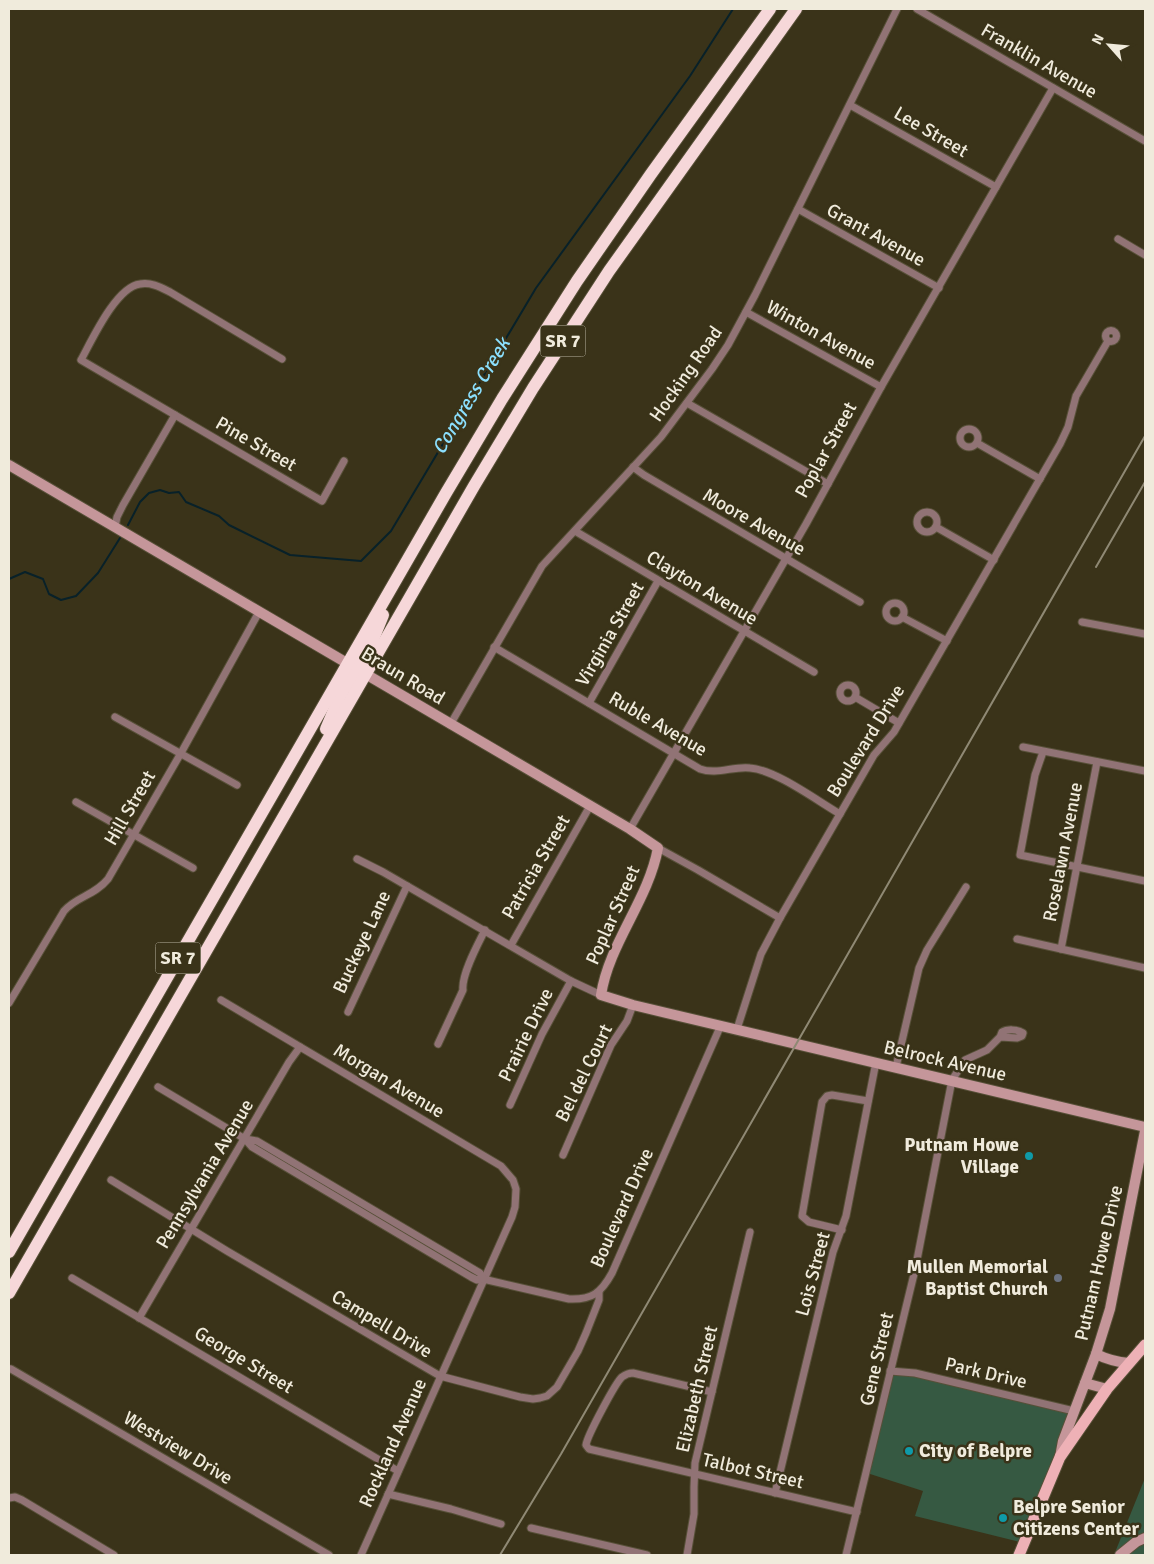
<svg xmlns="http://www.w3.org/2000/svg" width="1154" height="1564" font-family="Signika,sans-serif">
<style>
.green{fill:#365942}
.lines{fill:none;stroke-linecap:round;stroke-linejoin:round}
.stream{stroke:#082129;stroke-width:2}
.street-casing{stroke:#575038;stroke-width:9}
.secondary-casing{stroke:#575038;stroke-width:12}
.primary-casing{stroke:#575038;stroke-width:13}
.highway-casing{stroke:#575038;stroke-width:14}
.street{stroke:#917375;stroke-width:7}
.secondary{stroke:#c5969a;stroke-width:10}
.primary{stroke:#eeb1b6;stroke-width:11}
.highway{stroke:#f6d7d9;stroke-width:12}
.rail{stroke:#8f8974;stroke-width:2}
.culture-dot{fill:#0f9aa8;stroke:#3a3319;stroke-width:2}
.worship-dot{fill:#6b7280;stroke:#3a3319;stroke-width:2}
.labels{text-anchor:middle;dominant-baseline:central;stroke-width:5;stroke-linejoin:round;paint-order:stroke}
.shield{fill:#3a3319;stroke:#b9b4a2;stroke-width:1}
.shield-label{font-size:18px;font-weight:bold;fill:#f0ebdc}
.street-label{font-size:19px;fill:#f0ebdc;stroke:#3a3319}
.poi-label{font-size:19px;font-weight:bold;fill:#f0ebdc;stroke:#3a3319;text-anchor:end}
.water-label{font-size:20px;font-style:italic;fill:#8bdffd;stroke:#3a3319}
</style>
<rect width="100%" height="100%" fill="#3a3319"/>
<!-- green -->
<g class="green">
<path d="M890 1371 1074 1411 1024 1543 915 1516 923 1491 867 1473Z"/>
<path d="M1145 1478V1555H1114Z"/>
</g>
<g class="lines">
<!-- stream -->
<g class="stream">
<path d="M128 525 140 502 149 493 160 490 169 493 179 492 186 502 219 516 229 525 290 555 361 561 391 531 536 288 690 76 733 9"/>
<path d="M9 579 25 572 43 579 49 594 61 600 76 596 98 573 120 538"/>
</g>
<defs>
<g id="street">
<path d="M917 9 1145 141"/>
<path d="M850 105 996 187"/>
<path d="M798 209 939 288"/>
<path d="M1118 239 1145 255"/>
<path d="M746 312 881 387"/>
<circle cx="1111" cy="336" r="5.5"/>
<path d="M282 359 170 292C160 287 151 282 140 284 116 287 92 340 81 360L322 501 344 461"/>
<path d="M687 403 828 484"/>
<circle cx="969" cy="438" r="9"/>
<path d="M977 443 1040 479"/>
<path d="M633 467 644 475 860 602"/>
<circle cx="927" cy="522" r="10"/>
<path d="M115 527 117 517 123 505 175 415"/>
<path d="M936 527 994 560"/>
<path d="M575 531 814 672"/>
<circle cx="895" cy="612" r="9"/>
<path d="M902 617 947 641"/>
<path d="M1082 622 1145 634"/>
<path d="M494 647 700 769C717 775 733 766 750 768 776 770 816 800 840 814"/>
<circle cx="848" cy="693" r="8"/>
<path d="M855 697 899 723"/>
<path d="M589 703 658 581"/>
<path d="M115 717 237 785"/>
<path d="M450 725 542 566 661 437 712 369 728 345 755 295 897 9"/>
<path d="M1023 747 1145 771"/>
<path d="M1043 752 1035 775 1020 855 1145 881"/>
<path d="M76 802 193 868"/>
<path d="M630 829 806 524 881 387 1053 88"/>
<path d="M658 848 698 870 780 918"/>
<path d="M357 859 383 872 571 981 601 995"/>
<path d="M1017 939 1145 968"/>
<path d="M511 945 590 806"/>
<path d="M1061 949 1097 762"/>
<path d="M221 1000 501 1166 513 1180 516 1189 515 1207 512 1217 361 1555"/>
<path d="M9 1003 64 911C77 896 94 896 108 879L181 753 259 612"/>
<path d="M348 1012 407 886"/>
<path d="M737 1029 761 954 780 918 874 755 894 732 1060 444 1068 427 1076 396 1108 341"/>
<path d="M438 1044 463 990C461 975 478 944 485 930"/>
<path d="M896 1067 919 968 927 950 966 887"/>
<path d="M158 1087 245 1139 252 1147 471 1277 477 1280 483 1279 569 1299C592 1300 601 1293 612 1273L721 1025"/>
<path d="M510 1105 542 1034 571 981"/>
<path d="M245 1139 257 1141 480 1273 483 1279"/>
<path d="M563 1155 611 1045 627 1021 633 1005"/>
<path d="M111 1180 227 1251 440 1376 520 1397 533 1399 540 1398 547 1396 557 1387 578 1351 586 1333 599 1300V1292"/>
<path d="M842 1230 809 1222 802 1216 822 1102 827 1096 832 1095 868 1101"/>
<path d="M72 1278 398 1471"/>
<path d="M139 1318 289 1062 300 1047"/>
<path d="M11 1369 329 1555"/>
<path d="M890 1371 915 1373 1074 1411"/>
<path d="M712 1392 633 1373C629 1373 626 1374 622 1377 616 1382 587 1436 586 1445L589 1449 857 1512"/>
<path d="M775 1493 833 1252 846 1216 876 1062"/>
<path d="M388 1494 451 1509 501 1524"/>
<path d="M9 1498 15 1497 22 1500 114 1555"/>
<path d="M531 1528 647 1555"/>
<path d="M687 1555 694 1514V1487L695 1463 750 1232"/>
<path d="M846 1555 915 1270 952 1080 965 1060 987 1050 1000 1037 1017 1038 1022 1036 1023 1033C1017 1029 1007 1029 1002 1032L1000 1037"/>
</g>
<g id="secondary">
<path d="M9 465 630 829 658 848C648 901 609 943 601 995L633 1005 1145 1127"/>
<path d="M1096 1354C1108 1360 1116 1362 1129 1363"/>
<path d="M1085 1383 1107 1389"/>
<path d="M1060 1457 1063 1441 1096 1354 1110 1309 1145 1131"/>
<path d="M1120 1555 1136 1542 1145 1538"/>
</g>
<path id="primary" d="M1019 1555 1060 1457 1107 1389 1145 1345"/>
<g id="highway">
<path d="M326 729 340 696 372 642 383 615"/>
<path d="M9 1252 446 493 502 399 577 281 651 174 770 9"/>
<path d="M9 1293 474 486 533 388 609 271 796 9"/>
</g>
</defs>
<!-- street casing -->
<use href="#street" class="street-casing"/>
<!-- secondary casing -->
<use href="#secondary" class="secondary-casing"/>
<!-- primary casing -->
<use href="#primary" class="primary-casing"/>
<!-- highway casing -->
<use href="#highway" class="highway-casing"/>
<!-- street -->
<use href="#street" class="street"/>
<!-- secondary -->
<use href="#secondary" class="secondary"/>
<!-- primary -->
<use href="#primary" class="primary"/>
<!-- highway -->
<use href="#highway" class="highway"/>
<!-- rail -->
<g class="rail">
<path d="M1096 567 1145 482"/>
<path d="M500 1555 561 1454 1145 436"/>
</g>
</g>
<!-- markers -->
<g class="culture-dot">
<circle cx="1029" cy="1156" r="5"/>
<circle cx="909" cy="1451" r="5"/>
<circle cx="1003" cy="1518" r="5"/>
</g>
<circle class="worship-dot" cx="1058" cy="1278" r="5"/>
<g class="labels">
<!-- shield labels -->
<g class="shield">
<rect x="540.5" y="325.5" width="45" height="31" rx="4"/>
<rect x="155.5" y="942.5" width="45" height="31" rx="4"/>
</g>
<g class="shield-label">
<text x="563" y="341">SR 7</text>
<text x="178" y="958">SR 7</text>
</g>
<!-- street labels -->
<g class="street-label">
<text transform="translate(1039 61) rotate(30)">Franklin Avenue</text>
<text transform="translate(931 132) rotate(30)">Lee Street</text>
<text transform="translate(876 235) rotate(29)">Grant Avenue</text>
<text transform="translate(821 335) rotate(29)">Winton Avenue</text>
<text transform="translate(686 374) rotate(-55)">Hocking Road</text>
<text transform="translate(256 444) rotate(30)">Pine Street</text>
<text transform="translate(826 450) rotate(-61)">Poplar Street</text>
<text transform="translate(754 522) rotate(30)">Moore Avenue</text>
<text transform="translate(702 588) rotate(31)">Clayton Avenue</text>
<text transform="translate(610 634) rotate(-60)">Virginia Street</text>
<text transform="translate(403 676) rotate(31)">Braun Road</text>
<text transform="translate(658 724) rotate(30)">Ruble Avenue</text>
<text transform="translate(866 741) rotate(-58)">Boulevard Drive</text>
<text transform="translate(130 808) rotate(-60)">Hill Street</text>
<text transform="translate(1063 852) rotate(-79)">Roselawn Avenue</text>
<text transform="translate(536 867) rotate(-60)">Patricia Street</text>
<text transform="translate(613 915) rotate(-66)">Poplar Street</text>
<text transform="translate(362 942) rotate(-65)">Buckeye Lane</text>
<text transform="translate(526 1035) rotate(-64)">Prairie Drive</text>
<text transform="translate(945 1061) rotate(13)">Belrock Avenue</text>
<text transform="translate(584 1073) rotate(-64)">Bel del Court</text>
<text transform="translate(389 1081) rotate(31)">Morgan Avenue</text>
<text transform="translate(205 1174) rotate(-59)">Pennsylvania Avenue</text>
<text transform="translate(622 1208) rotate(-66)">Boulevard Drive</text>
<text transform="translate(1099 1263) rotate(-77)">Putnam Howe Drive</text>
<text transform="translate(813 1274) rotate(-75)">Lois Street</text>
<text transform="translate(382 1324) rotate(31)">Campell Drive</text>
<text transform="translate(877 1359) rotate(-77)">Gene Street</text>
<text transform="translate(244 1360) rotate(31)">George Street</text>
<text transform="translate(986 1373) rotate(13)">Park Drive</text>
<text transform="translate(697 1389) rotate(-77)">Elizabeth Street</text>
<text transform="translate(393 1443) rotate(-66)">Rockland Avenue</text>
<text transform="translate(178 1448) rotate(31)">Westview Drive</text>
<text transform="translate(753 1471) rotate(13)">Talbot Street</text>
</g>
<!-- poi labels -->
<g class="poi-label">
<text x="1019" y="1145">Putnam Howe<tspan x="1019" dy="22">Village</tspan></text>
<text x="1048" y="1267">Mullen Memorial<tspan x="1048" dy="22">Baptist Church</tspan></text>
<text x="919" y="1451" text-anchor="start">City of Belpre</text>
<text x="1013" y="1507" text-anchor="start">Belpre Senior<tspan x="1013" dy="22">Citizens Center</tspan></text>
</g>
<!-- water labels -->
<g class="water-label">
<text transform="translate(471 396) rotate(-59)">Congress Creek</text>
</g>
</g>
<!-- border -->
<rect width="1154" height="1564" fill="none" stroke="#f0ebdc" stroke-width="20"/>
<!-- north arrow -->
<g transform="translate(1109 45) rotate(297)" stroke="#3a3319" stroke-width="4" paint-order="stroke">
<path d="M0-4L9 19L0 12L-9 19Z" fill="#f0ebdc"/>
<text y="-8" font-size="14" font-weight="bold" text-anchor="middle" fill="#f0ebdc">N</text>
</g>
</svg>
